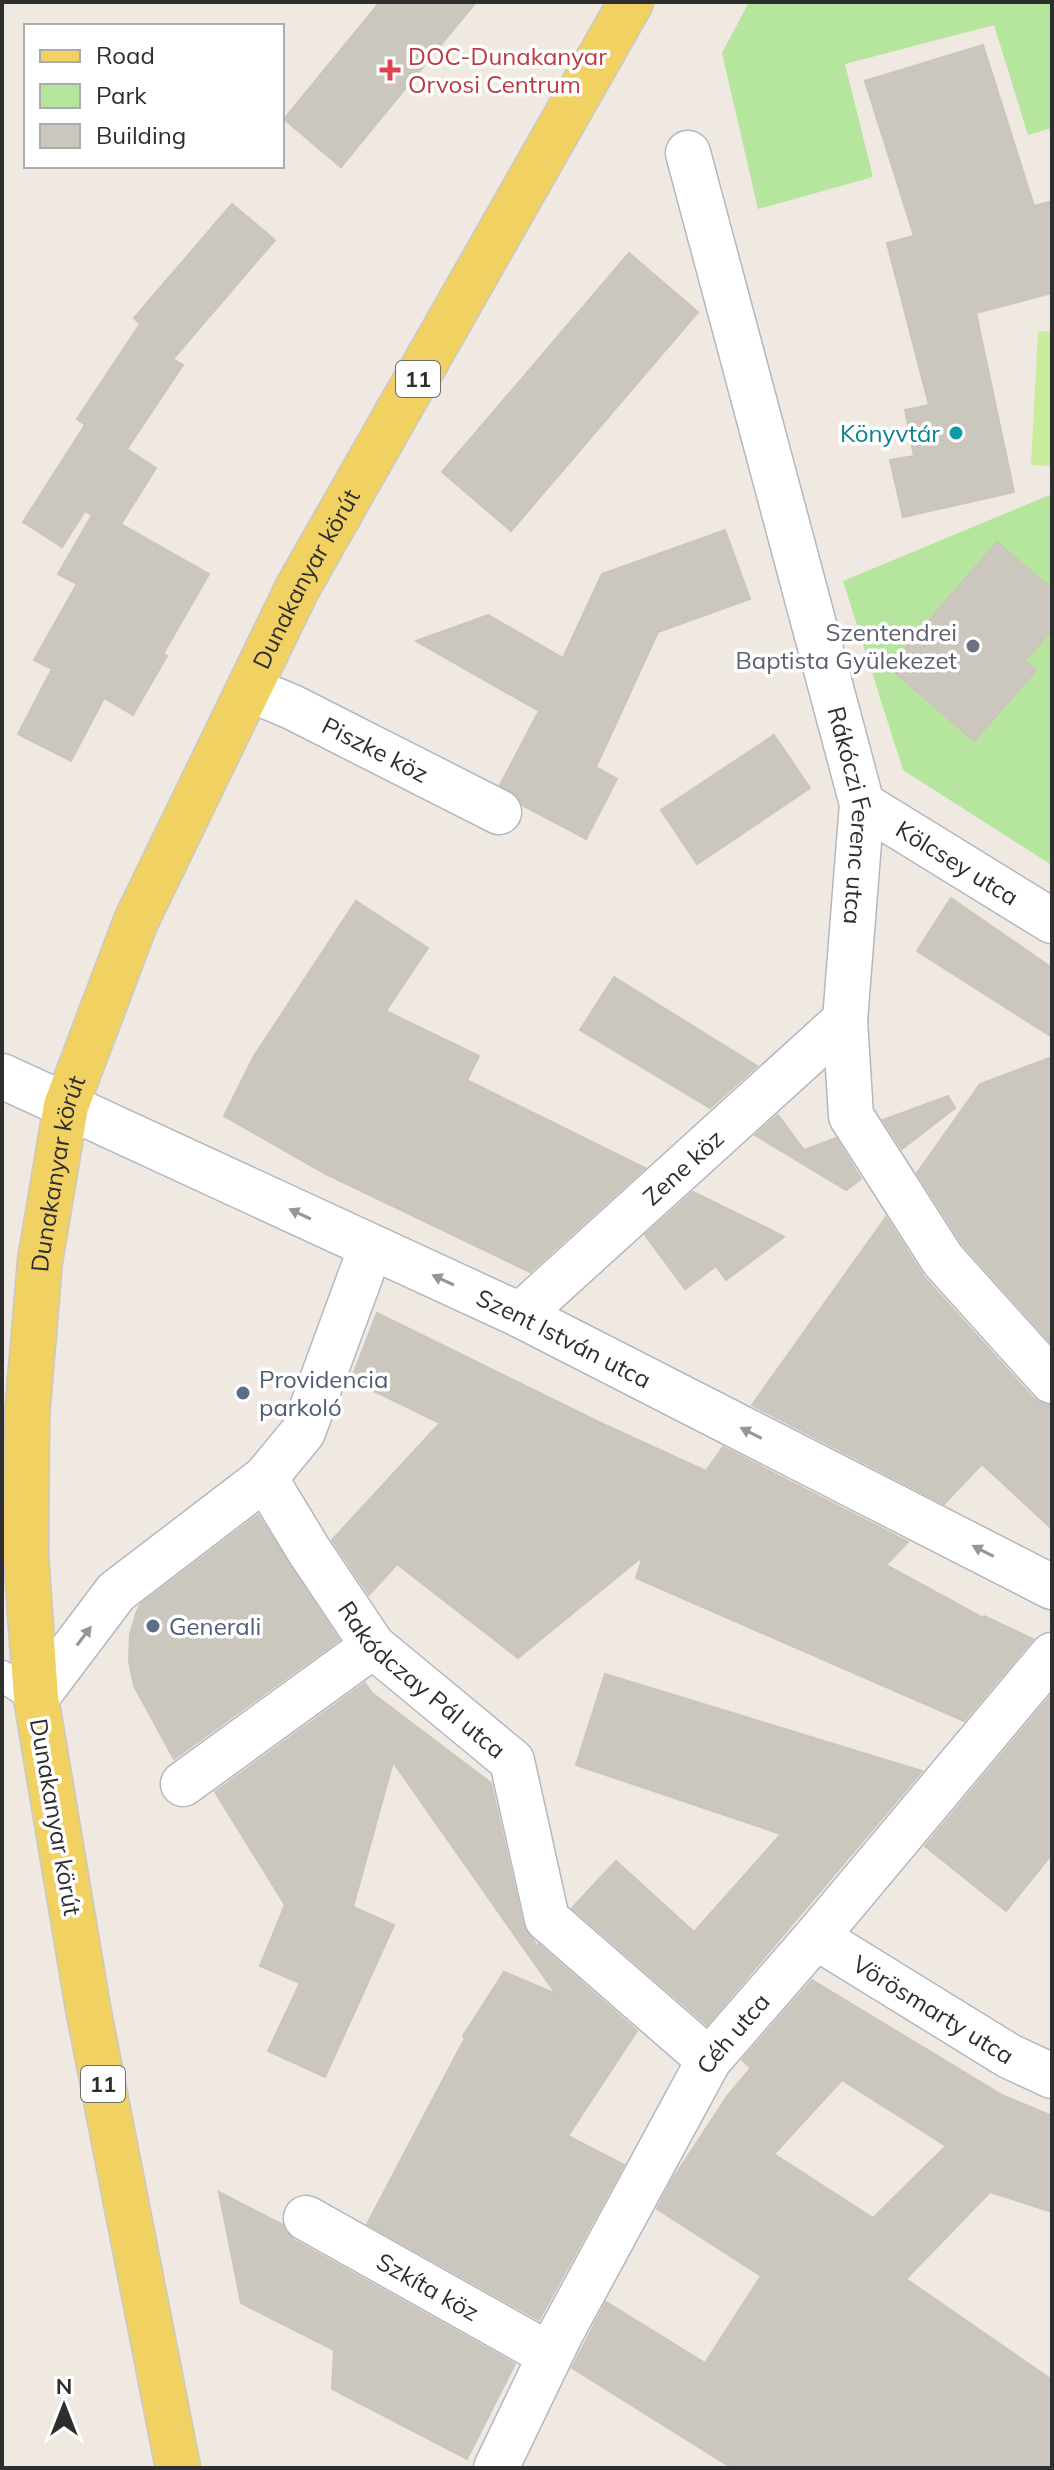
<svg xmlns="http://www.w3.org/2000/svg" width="1054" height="2470" font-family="Mulish,sans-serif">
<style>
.green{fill:#b6e59e}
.pitch{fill:#c9ec9a}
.building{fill:#cbc7bf;stroke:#cbc5ba;stroke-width:2;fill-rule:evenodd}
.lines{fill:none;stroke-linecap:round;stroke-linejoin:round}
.lane-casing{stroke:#b4b7c1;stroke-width:33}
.street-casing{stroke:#b4b7c1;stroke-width:47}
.primary-casing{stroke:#c9c9c9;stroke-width:47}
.lane{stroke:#fff;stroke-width:30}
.street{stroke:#fff;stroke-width:44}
.primary{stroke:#f2d163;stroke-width:44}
.oneway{fill:#969696}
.health-dot{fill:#e0444e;stroke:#fff;stroke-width:3}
.culture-dot{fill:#0f9aa8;stroke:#fff;stroke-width:3}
.worship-dot{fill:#6b7280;stroke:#fff;stroke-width:3}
.service-dot{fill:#5c6f8a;stroke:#fff;stroke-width:3}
.labels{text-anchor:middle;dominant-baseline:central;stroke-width:7;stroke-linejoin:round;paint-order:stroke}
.shield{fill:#fff;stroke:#6d6d6d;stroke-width:2}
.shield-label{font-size:22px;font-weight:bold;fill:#2e2e2e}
.health-label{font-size:24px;fill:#be3a42;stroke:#fff;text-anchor:start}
.culture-label{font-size:24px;fill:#0d838f;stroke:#fff;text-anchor:end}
.street-label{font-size:24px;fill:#2e2e2e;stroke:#fff}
.worship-label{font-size:24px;fill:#5b616d;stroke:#fff;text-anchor:end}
.service-label{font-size:24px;fill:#4e5e75;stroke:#fff;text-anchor:start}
</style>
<rect width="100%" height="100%" fill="#efe9e1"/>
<!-- green -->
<g class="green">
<path d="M749 2H1052V128L1028 135 994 25 845 64 873 177 758 209 722 53Z"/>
<path d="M1052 494V858L1050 864 903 770 843 581Z"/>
</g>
<!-- pitch -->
<path class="pitch" d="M1038 331 1052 332V466L1031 465Z"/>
<!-- building -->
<g class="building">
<path d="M380 2H476L341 167 284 119Z"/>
<path d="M983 45 1034 206 1052 201V293L976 313 1014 492 903 517 890 460 914 456 905 410 929 405 887 243 914 236 865 81Z"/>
<path d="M232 204 275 240 173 359 183 365 127 449 156 468 121 524 209 574 163 654 167 656 133 715 104 698 71 761 18 734 52 669 34 660 77 584 58 574 92 515 85 511 62 547 23 522 85 425 77 419 140 324 134 318Z"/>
<path d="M629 253 698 312 511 531 442 472Z"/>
<path d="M725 530 750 599 658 632 596 767 617 779 586 839 522 805 519 798 500 785 539 711 416 641 488 615 563 658 602 574Z"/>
<path d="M997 542 1052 589V630L1025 661 1036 670 974 741 889 667Z"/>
<path d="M774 735 810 788 697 864 661 810Z"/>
<path d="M951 898 1052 968V1037L917 951Z"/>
<path d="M356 901 428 948 386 1011 479 1056 467 1080 645 1168 530 1272 326 1174 224 1116 254 1056Z"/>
<path d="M614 977 757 1066 710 1108 580 1030Z"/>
<path d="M1052 1057V1344L963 1245 917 1173 980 1084Z"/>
<path d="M948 1096 955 1108 902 1149 883 1120Z"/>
<path d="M778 1115 804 1150 836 1138 861 1179 846 1190 755 1135Z"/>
<path d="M693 1192 767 1228 784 1237 726 1280 716 1266 685 1289 645 1235Z"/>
<path d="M886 1217 924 1277 1033 1398 1044 1404 1052 1405V1529L982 1464 944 1504 752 1405Z"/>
<path d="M377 1313 603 1424 706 1471 723 1447 908 1542 886 1565 983 1618 984 1616 1033 1639 964 1721 636 1578 643 1556 518 1658 397 1564 369 1595 332 1540 440 1423 351 1380Z"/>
<path d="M258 1515 339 1640 174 1759 134 1686 129 1661 130 1634 137 1611 141 1604Z"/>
<path d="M605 1674 922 1771 707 2025 572 1908 616 1861 694 1932 781 1834 576 1765Z"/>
<path d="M365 1683 372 1693 491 1783 523 1924 534 1941 536 1947 538 1944 637 2031 568 2136 624 2165 539 2320 367 2224 465 2038 463 2036 504 1972 556 1994 393 1762 353 1907 394 1925 325 2077 268 2051 300 1983 260 1966 285 1905 215 1792Z"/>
<path d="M1052 1694V1854L1006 1911 925 1846Z"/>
<path d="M812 1980 1002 2095 1052 2116V2212L990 2192 906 2279 1052 2380V2468H732L572 2368 606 2302 705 2363 761 2276 657 2209 672 2180 728 2095 751 2068 742 2060ZM842 2080 946 2146 873 2218 774 2154Z"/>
<path d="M219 2192 283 2225 285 2231 294 2240 515 2364 467 2459 332 2389 334 2350 241 2303Z"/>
</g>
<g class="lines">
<defs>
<path id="lane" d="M2 1676 36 1698"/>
<g id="street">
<path id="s1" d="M688 153 862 804 845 1020 851 1116 943 1260 1052 1381"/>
<path id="s2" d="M249 689 292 707 499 812"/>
<path id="s3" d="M862 804 1052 921"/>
<path id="s4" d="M2 1076 520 1315 1052 1587"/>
<path id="s5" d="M520 1315 845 1020"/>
<path id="s6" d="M265 1478 308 1549 373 1646 512 1761 547 1919 709 2060"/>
<path d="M36 1698 116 1592 265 1478 303 1432 371 1247"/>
<path d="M183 1784 373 1646"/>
<path id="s7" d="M816 1937 1009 2056 1052 2076"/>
<path id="s8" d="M306 2218 550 2355"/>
<path id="s9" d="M496 2468 561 2333 709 2060 816 1937 1052 1655"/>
</g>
<g id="primary">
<path id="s10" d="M178 2468 88 2008 36 1698 26 1555 27 1416 40 1261 66 1106 136 921 298 587 631 2"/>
</g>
</defs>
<!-- lane casing -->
<use href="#lane" class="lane-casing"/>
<!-- street casing -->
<use href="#street" class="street-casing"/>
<!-- primary casing -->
<use href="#primary" class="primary-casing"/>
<!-- lane -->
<use href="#lane" class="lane"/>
<!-- street -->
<use href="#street" class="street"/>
<!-- primary -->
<use href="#primary" class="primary"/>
</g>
<!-- one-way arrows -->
<defs><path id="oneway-solid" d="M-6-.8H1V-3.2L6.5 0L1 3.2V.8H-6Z" transform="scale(2)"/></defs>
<g class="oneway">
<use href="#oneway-solid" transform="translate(300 1214) rotate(-155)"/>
<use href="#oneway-solid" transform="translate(443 1280) rotate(-155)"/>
<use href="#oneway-solid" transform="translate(751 1433) rotate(-153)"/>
<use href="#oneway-solid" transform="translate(983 1551) rotate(-153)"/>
<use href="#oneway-solid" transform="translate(84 1636) rotate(-53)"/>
</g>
<!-- markers -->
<path class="health-dot" d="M386 58h8v8h8v8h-8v8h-8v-8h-8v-8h8z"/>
<circle class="culture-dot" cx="956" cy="433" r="8"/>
<circle class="worship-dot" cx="973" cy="646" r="8"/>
<g class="service-dot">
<circle cx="243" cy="1393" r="8"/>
<circle cx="153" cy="1626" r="8"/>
</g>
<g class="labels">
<!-- shield labels -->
<g class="shield">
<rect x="396" y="361" width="44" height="36" rx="6"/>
<rect x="81" y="2066" width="44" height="36" rx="6"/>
</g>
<g class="shield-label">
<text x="418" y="379">11</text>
<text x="103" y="2084">11</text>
</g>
<!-- health labels -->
<g class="health-label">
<text x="408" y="56">DOC-Dunakanyar<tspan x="408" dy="28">Orvosi Centrum</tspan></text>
</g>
<!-- culture labels -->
<g class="culture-label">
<text x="940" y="433">Könyvtár</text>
</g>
<!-- street labels -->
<g class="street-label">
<text stroke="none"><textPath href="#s10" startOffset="1958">Dunakanyar körút</textPath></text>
<text stroke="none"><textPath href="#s2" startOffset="140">Piszke köz</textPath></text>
<text stroke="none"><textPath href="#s1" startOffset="684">Rákóczi Ferenc utca</textPath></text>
<text stroke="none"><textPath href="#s3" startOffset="112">Kölcsey utca</textPath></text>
<text stroke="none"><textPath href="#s5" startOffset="220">Zene köz</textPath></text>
<text stroke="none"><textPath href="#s10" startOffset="1310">Dunakanyar körút</textPath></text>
<text stroke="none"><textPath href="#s4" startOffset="620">Szent István utca</textPath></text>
<text stroke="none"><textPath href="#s6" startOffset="258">Rakódczay Pál utca</textPath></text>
<text transform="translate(56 1817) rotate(80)">Dunakanyar körút</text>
<text stroke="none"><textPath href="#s7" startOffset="138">Vörösmarty utca</textPath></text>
<text stroke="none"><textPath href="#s9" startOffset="496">Céh utca</textPath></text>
<text stroke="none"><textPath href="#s8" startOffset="140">Szkíta köz</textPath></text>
</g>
<!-- worship labels -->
<g class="worship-label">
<text x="957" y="632">Szentendrei<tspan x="957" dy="28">Baptista Gyülekezet</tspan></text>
</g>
<!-- service labels -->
<g class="service-label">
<text x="259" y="1379">Providencia<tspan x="259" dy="28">parkoló</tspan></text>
<text x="169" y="1626">Generali</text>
</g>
</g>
<!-- border -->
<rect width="1054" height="2470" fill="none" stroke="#2e2e2e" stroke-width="8"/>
<!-- legend -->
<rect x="24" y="24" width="260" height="144" fill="#ffffff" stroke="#ababab" stroke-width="2"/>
<rect x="40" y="50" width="40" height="12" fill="#f2d163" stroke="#ababab" stroke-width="2"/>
<text x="96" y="64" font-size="24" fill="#2e2e2e">Road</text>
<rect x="40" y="84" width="40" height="24" fill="#b6e59e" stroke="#ababab" stroke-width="2"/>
<text x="96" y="104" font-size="24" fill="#2e2e2e">Park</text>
<rect x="40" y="124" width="40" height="24" fill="#cbc7bf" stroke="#ababab" stroke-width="2"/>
<text x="96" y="144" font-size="24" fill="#2e2e2e">Building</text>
<!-- north arrow -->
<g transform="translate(64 2406)" stroke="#ffffff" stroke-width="6" paint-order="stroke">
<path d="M0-6L14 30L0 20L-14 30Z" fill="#2e2e2e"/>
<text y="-12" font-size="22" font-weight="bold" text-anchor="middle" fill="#2e2e2e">N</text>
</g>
</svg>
